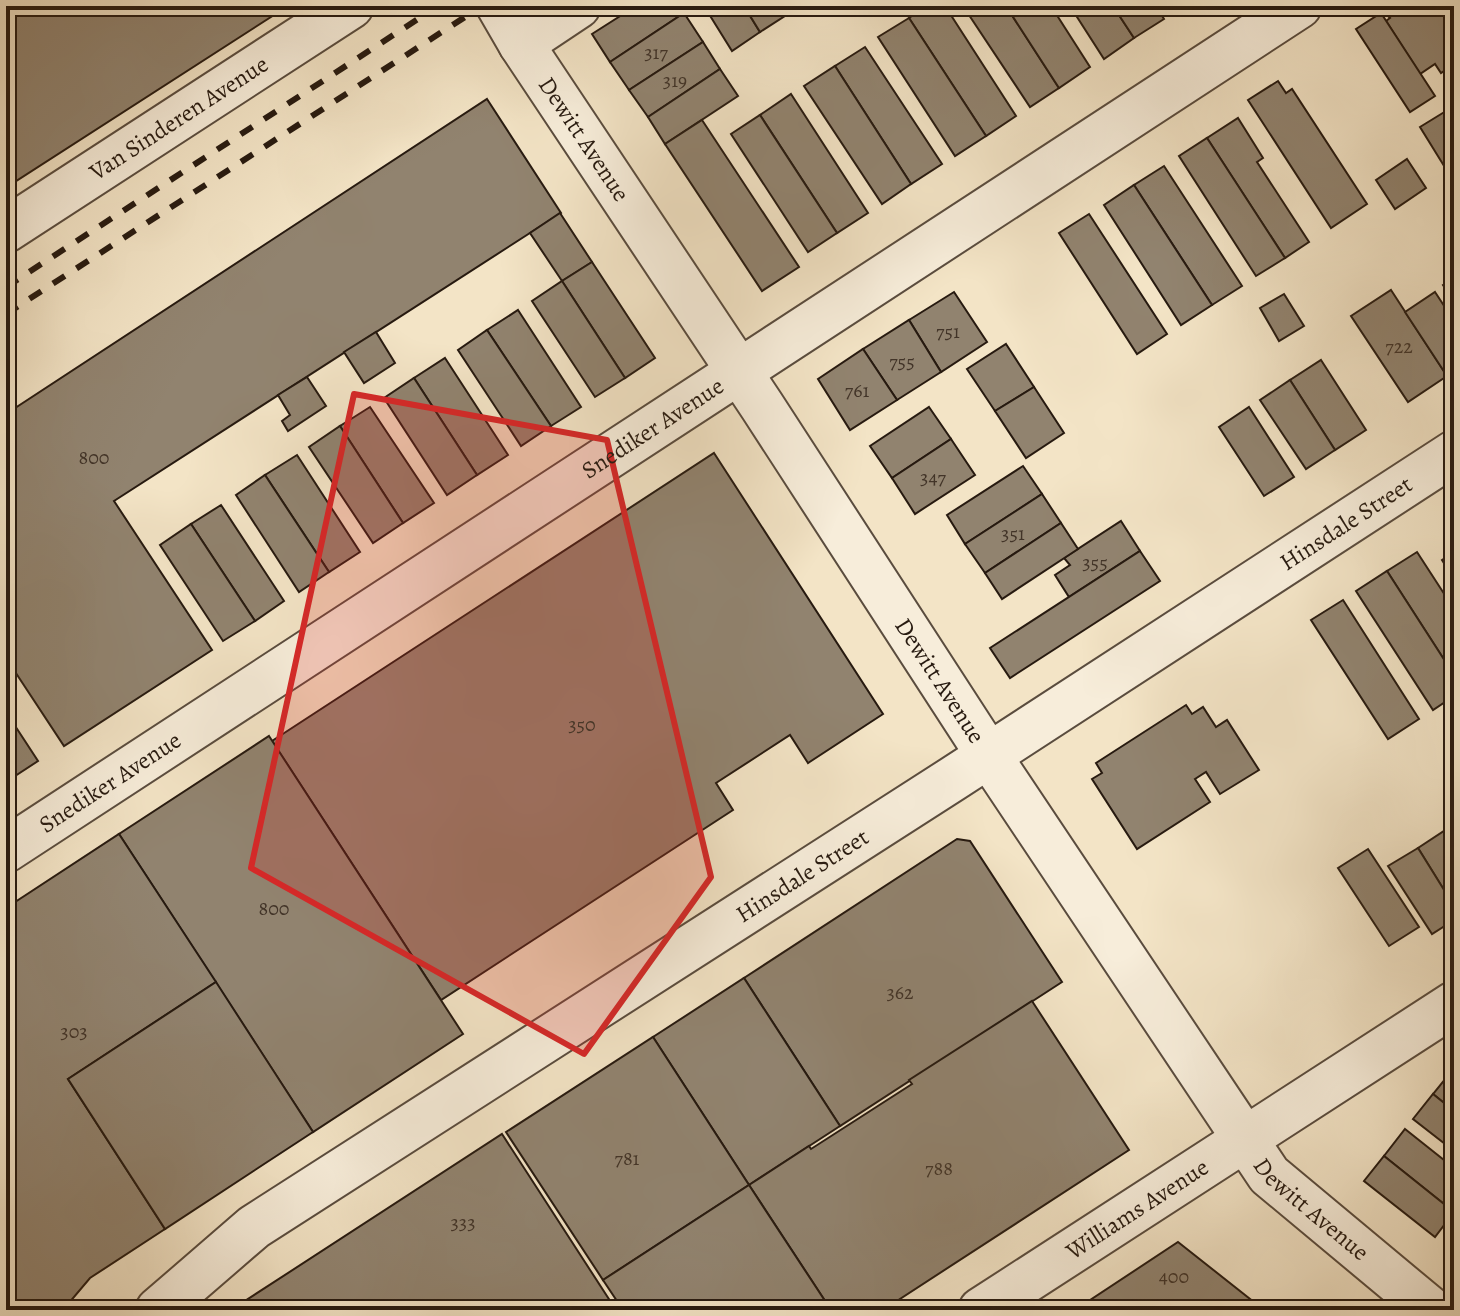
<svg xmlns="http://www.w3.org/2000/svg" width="1460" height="1316" font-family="Alegreya,serif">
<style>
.building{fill:#91836f;stroke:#271a10;stroke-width:2}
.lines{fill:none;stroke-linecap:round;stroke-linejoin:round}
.minor-casing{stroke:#5a4c3e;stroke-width:48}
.minor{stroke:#f7edda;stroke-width:44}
.rail{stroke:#271a10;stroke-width:6;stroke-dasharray:14 14;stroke-linecap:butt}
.marked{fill:#d62828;fill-opacity:0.2;stroke:#d62828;stroke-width:6;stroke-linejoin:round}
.labels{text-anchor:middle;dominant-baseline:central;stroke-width:8;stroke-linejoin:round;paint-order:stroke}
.number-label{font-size:20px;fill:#423428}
.street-label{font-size:24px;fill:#271a10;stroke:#f7edda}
</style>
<rect width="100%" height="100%" fill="#f3e4c6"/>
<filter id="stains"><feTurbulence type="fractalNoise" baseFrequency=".0025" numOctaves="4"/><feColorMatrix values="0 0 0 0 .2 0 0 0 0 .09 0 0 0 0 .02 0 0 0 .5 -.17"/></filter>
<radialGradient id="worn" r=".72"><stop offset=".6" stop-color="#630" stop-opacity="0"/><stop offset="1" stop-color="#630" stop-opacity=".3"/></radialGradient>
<!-- building -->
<g class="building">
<path d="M6 6H288L13 183 6 172Z"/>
<path d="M636 6H679L684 13 610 62 592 34Z"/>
<path d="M704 6H744L760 32 732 51Z"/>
<path d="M744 6H782L788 14 760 32Z"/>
<path d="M926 6H945L1016 116 986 136 909 18Z"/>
<path d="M963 6H1006L1059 88 1030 107Z"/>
<path d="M1006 6H1051L1090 67 1059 88Z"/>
<path d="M1070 6H1113L1134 38 1104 59Z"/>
<path d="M1113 6H1156L1164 19 1134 38Z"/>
<path d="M1399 6H1454V64L1441 73 1435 64 1420 74 1386 21 1390 18 1386 14Z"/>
<path d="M684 13 703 42 629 90 610 62Z"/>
<path d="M1381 13 1435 96 1410 112 1356 29Z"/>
<path d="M909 18 986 136 955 156 878 37Z"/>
<path d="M703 42 720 69 648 117 629 90Z"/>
<path d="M865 47 942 164 911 184 835 66Z"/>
<path d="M835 66 911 184 882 204 804 86Z"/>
<path d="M720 69 738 96 665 144 648 117Z"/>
<path d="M1278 81 1286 93 1292 89 1367 204 1331 228 1248 100Z"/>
<path d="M791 94 868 213 837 233 760 115Z"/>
<path d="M487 99 561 213 114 501 212 650 64 746 6 658V414Z"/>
<path d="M1446 111 1454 123V171L1449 174 1420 127Z"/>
<path d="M760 115 837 233 808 252 731 134Z"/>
<path d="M1238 118 1263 158 1257 162 1309 242 1285 258 1207 138Z"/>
<path d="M702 120 799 267 762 291 665 144Z"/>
<path d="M1207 138 1285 258 1256 276 1179 156Z"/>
<path d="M1407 159 1426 188 1395 209 1376 180Z"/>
<path d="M1164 166 1242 286 1212 305 1134 185Z"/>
<path d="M1134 185 1212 305 1181 325 1104 205Z"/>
<path d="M560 213 592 262 562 281 530 233Z"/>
<path d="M1089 214 1167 334 1137 354 1059 233Z"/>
<path d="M592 262 655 358 625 378 562 281Z"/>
<path d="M1454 278V302L1443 285Z"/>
<path d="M562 281 625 378 595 397 532 301Z"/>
<path d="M1391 290 1447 376 1408 402 1351 316Z"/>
<path d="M954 292 987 342 941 372 909 320Z"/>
<path d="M1435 292 1454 321V372L1447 376 1405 312Z"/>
<path d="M1284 294 1304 326 1279 341 1260 308Z"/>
<path d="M518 310 581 407 551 426 487 330Z"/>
<path d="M909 320 941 372 897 400 863 349Z"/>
<path d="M487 330 551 426 521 446 458 350Z"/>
<path d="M376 332 395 363 364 383 344 352Z"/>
<path d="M1006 344 1034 387 995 411 967 369Z"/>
<path d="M863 349 897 400 850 430 818 379Z"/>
<path d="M445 358 508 455 477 475 414 378Z"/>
<path d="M1321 360 1366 430 1335 450 1290 380Z"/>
<path d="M307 377 326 406 288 431 282 421 290 415 278 395Z"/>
<path d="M414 378 477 475 447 495 384 398Z"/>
<path d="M1290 380 1335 450 1306 469 1260 400Z"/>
<path d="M1034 387 1064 433 1026 458 995 411Z"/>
<path d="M370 407 434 503 403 523 340 426Z"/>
<path d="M929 407 951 439 892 478 870 446Z"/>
<path d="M1249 407 1294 477 1264 496 1219 427Z"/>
<path d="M340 426 403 523 373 543 309 447Z"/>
<path d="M951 439 975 475 915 514 892 478Z"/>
<path d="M714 453 883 714 808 763 790 735 716 783 733 810 441 1000 272 741Z"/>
<path d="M297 455 360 552 329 572 265 475Z"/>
<path d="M1023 466 1042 494 965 544 947 515Z"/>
<path d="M265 475 329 572 299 592 236 495Z"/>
<path d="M1042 494 1061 523 985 573 965 544Z"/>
<path d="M221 505 284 601 255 621 191 524Z"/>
<path d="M1121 521 1140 551 1069 597 1055 575 1070 565 1064 558Z"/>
<path d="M1061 523 1078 549 1002 599 985 573Z"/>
<path d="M191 524 255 621 223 641 160 545Z"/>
<path d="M1140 551 1160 581 1010 678 990 648Z"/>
<path d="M1417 552 1454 609V675L1387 571Z"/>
<path d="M1454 552V579L1442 560Z"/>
<path d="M1387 571 1454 675V696L1433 710 1356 591Z"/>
<path d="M1343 600 1419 719 1388 739 1311 620Z"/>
<path d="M1186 705 1192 714 1203 707 1216 727 1227 720 1259 770 1220 794 1206 772 1195 779 1210 802 1137 849 1092 779 1102 773 1096 763Z"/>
<path d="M6 712 38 761 6 782Z"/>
<path d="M269 736 463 1034 313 1132 119 834Z"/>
<path d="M1447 829 1454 840V906L1418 848Z"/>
<path d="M119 834 216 982 68 1079 165 1229 90 1278 63 1310H6V908Z"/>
<path d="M957 839 970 841 1062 982 840 1126 744 978Z"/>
<path d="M1418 848 1454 906V920L1432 934 1388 866Z"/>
<path d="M1368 849 1419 927 1389 946 1338 868Z"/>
<path d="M744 978 840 1126 749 1185 653 1037Z"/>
<path d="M216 982 313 1132 165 1229 68 1079Z"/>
<path d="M1032 1001 1129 1150 883 1310H831L749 1185 809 1146 811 1149 912 1084 909 1080Z"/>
<path d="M653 1037 749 1185 603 1280 506 1132Z"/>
<path d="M1454 1068V1111L1433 1094Z"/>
<path d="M1433 1094 1454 1111V1151L1413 1119Z"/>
<path d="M1405 1129 1454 1168V1212L1384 1156Z"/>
<path d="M502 1134 616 1310H231Z"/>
<path d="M1384 1156 1454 1212 1435 1237 1364 1181Z"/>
<path d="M749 1185 831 1310H623L603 1280Z"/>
<path d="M1178 1242 1264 1310H1075Z"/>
</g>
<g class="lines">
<defs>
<g id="minor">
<path id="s1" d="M499 6 521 44 762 406 989 756 1269 1175 1431 1310"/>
<path d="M521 44 578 6"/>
<path id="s2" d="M6 230 351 6"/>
<path id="s3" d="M6 850 1299 6"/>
<path id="s4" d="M158 1310 254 1227 954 778 1454 453"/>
<path id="s5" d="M981 1310 1454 1004"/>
</g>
</defs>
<!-- minor casing -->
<use href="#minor" class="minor-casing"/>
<!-- minor -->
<use href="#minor" class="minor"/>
<!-- rail -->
<g class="rail">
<path d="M6 287 438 6"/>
<path d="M6 314 482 6"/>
</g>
</g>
<!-- marked area -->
<path class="marked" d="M354 394 607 440 711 877 584 1054 251 868Z"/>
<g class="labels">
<!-- number labels -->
<g class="number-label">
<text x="656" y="52">317</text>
<text x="675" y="80">319</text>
<text x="948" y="331">751</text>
<text x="1399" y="346">722</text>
<text x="902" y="361">755</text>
<text x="857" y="390">761</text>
<text x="94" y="457">800</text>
<text x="933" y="477">347</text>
<text x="1013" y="533">351</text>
<text x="1095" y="562">355</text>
<text x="582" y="724">350</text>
<text x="274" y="908">800</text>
<text x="900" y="992">362</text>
<text x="74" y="1031">303</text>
<text x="627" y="1158">781</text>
<text x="939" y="1168">788</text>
<text x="463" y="1222">333</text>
<text x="1174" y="1276">400</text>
</g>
<!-- street labels -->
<g class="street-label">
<text stroke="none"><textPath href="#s2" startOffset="206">Van Sinderen Avenue</textPath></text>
<text stroke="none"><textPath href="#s1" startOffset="158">Dewitt Avenue</textPath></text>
<text stroke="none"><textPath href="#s3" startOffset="772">Snediker Avenue</textPath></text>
<text stroke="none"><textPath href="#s4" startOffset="1426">Hinsdale Street</textPath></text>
<text stroke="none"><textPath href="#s1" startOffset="806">Dewitt Avenue</textPath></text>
<text stroke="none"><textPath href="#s3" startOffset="124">Snediker Avenue</textPath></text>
<text stroke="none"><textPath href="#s4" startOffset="778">Hinsdale Street</textPath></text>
<text stroke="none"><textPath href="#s1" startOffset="1454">Dewitt Avenue</textPath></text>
<text stroke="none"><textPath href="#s5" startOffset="186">Williams Avenue</textPath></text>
</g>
</g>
<!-- margin -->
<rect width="1460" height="1316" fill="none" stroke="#f3e4c6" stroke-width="32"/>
<rect x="8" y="8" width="1444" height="1300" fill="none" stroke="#271a10" stroke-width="4"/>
<rect x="16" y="16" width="1428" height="1284" fill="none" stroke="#271a10" stroke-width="2"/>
<rect width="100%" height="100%" filter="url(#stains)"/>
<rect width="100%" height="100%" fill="url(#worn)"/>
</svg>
